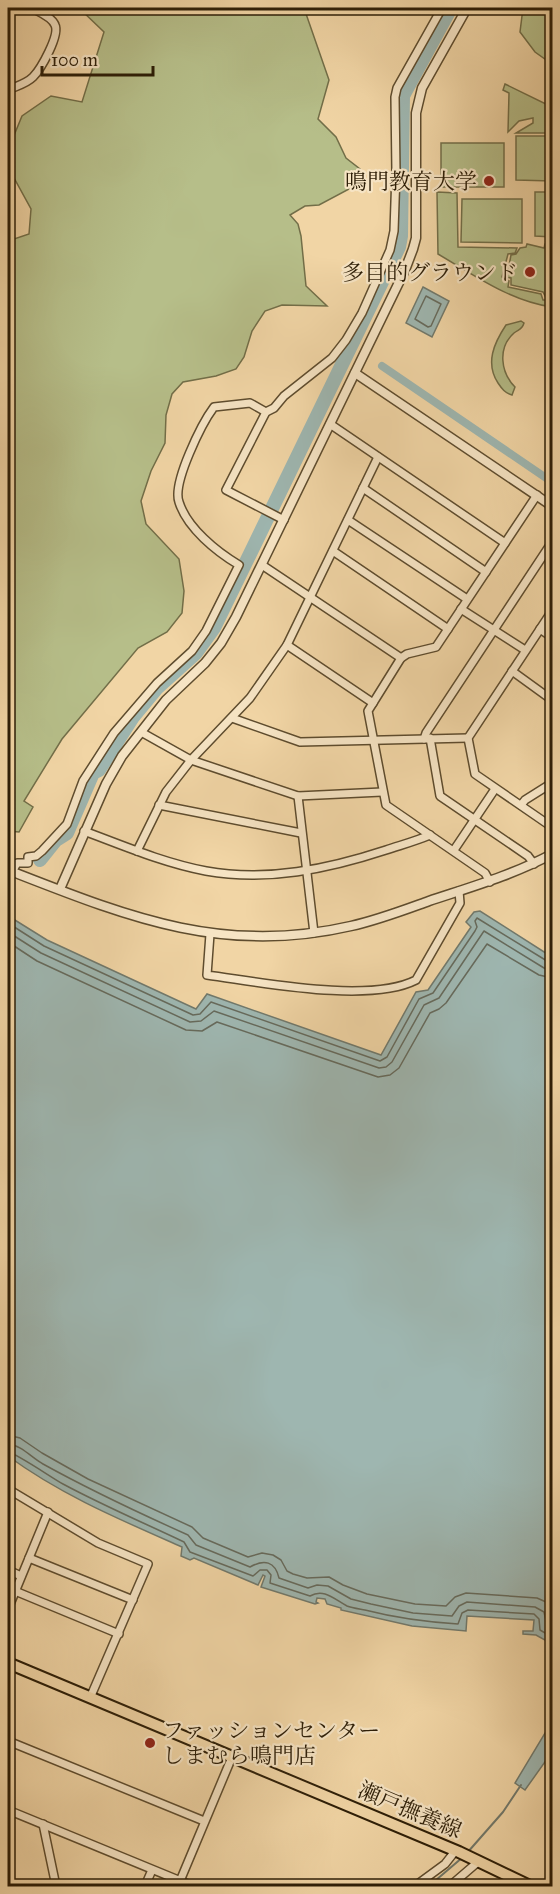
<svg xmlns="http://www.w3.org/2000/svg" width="560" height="1894" font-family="'IM FELL Great Primer','Noto Serif JP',serif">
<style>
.green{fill:#b6be89;stroke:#726e48;stroke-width:1.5}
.water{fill:#9eb6b0;stroke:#71796c;stroke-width:1.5}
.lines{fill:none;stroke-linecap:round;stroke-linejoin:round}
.shore{stroke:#666a5c;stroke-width:1.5}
.stream{stroke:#71796c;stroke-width:2}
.canal{stroke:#9eb6b0;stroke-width:8}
.river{stroke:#9eb6b0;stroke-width:14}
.minor-casing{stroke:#5e4c2e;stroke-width:10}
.tertiary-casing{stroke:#5e4c2e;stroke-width:11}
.primary-casing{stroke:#2d1e07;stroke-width:14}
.minor{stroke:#f6e4c4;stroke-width:7}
.tertiary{stroke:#f6e4c4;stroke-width:8}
.primary{stroke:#f1d5a5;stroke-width:10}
.poi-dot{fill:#8f2418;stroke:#f6e4c4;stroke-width:2}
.labels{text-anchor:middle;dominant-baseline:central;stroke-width:4.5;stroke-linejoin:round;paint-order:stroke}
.poi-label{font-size:22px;fill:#2d1e07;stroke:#f6e4c4;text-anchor:end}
.street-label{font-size:22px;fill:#2d1e07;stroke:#f6e4c4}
</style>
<rect width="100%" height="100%" fill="#f1d5a5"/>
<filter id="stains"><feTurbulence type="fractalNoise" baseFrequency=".00333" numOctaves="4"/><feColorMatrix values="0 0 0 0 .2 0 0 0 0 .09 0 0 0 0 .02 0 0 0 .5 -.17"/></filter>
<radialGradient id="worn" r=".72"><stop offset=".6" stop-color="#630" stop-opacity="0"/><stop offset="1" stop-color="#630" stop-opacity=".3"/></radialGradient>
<!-- green -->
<g class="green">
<path d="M79 8H304L329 80 318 119 336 137 346 158 360 169 351 188 319 205 305 206 290 215 298 224 301 236 306 286 327 306 282 305 265 311 252 331 244 357 236 369 216 376 183 382 172 394 166 415 165 443 151 471 141 501 146 524 179 559 184 591 182 613 167 632 138 648 62 739 24 801 33 807 19 832 8 831V241L29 234 31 209 14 178 8 177V150L22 116 51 96 82 102 104 32Z"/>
<path d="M523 8H552V64L535 52 520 32Z"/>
<path d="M505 84 552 107V133H516L533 123V118L519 121 508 132 509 93 503 90Z"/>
<path d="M516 136H552V181L516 180Z"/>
<rect x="441" y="143" width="63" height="44"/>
<path d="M437 192 457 193 458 247 517 248 515 253 508 254 502 277 509 281 508 287 541 294 543 300H547L543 292 511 285V278L505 277V274L508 271 511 255 516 254 520 248 526 247 527 244 544 248 545 244H552V299L549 300 552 301V307C510 301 474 275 438 254Z"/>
<path d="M535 192H552V237L535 236Z"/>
<path d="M462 199H522V243L461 242Z"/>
<path d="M521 321 524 323C522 330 519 329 514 333 497 348 501 373 515 387L512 395C505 393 502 389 498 383 485 363 494 343 506 325Z"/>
</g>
<!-- water -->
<g class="water">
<path d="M423 287 449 301 432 337 406 323Z"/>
<path d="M8 910 10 911V917L47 940 196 1009 207 994 381 1055 416 992 428 990 471 927 466 922 474 912 480 911 552 957V1644L536 1635 523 1634V1631H533L534 1620 467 1616 466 1631 412 1626 341 1610V1608L327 1604 325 1599 317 1598 316 1602 318 1603 315 1604 261 1587 265 1576 263 1575 258 1585 194 1558 190 1560 181 1556 182 1547C121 1520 61 1495 8 1456Z"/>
<path d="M552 1716V1752L525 1790 515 1783 545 1733 549 1734 552 1727 550 1725Z"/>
</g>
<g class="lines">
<!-- shore -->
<g class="shore">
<path d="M426 296 441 304 431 326 428 327 415 319Z"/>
<path d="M8 923 44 946 193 1015 200 1014 211 1002 380 1061 387 1057 419 999 433 993 475 931 477 927 475 921 477 918 547 961 552 962"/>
<path d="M8 932 41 953 190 1022 201 1021 214 1011 379 1068 386 1067 392 1062 424 1005 439 998 484 931 544 968 552 969"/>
<path d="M8 942 37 961 186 1030 202 1031 217 1022 378 1077 390 1075 399 1068 430 1013 439 1009 446 1003 487 944 539 975 552 978"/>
<path d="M8 1435 20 1438 42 1453 88 1479 192 1527 203 1538 248 1557 262 1553 273 1555 281 1560 287 1571 293 1574 307 1578 329 1577 343 1585 367 1594 415 1604 446 1606 455 1597 466 1593 537 1598 546 1602 552 1608"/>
<path d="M8 1444C21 1445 32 1458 43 1464 90 1490 139 1513 188 1535L196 1545 250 1567C264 1559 275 1561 279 1578L308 1588 317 1585 328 1586 351 1599 371 1604 413 1613 452 1616 459 1606 467 1602 535 1607 544 1612 547 1626 552 1629"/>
<path d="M8 1452C16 1453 52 1478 63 1484 102 1505 144 1523 184 1542L190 1552 253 1576 260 1570H267L271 1575 270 1583 310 1596C324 1588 334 1599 347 1606 352 1608 360 1609 365 1610 396 1618 427 1622 458 1624L462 1613 468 1610 534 1614 539 1619 540 1630 552 1637"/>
</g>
<!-- stream -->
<g class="stream">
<path d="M467 1853 503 1812 521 1785"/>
<path d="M429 1886 463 1857"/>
</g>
<!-- canal -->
<path class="canal" d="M382 366 552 482"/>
<!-- river -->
<path class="river" d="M40 860 56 840 67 833 93 773 99 770 133 717 157 688 196 653 214 628 399 247 401 236 403 96 451 8"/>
<defs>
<g id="minor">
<path d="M8 90C16 86 26 84 33 77 41 69 60 35 55 25 52 17 39 12 32 8"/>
<path d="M330 424 505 543"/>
<path d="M363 488 486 572"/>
<path d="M284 520 226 490 266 412 274 408 284 396 332 358 346 340 362 313 390 250 394 231 396 173 395 97 397 88 442 8"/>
<path d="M348 520 467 599"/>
<path d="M333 551 448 629"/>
<path d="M262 565 401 658"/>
<path d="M461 609 525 650"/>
<path d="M552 611 468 738 475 774 552 827"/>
<path d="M540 629 552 637"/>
<path d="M287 645 373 703"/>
<path d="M512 671 552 700"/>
<path d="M232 718 300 742 468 738"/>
<path d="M141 732 191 760 298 796 382 792"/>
<path d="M430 738 440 796 528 856 534 864"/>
<path d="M424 739 426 733 552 542"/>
<path d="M298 796 314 933"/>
<path d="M159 805 301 833"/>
<path d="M521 805 525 800 552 783"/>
<path d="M84 831C124 846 164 863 206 871 267 882 328 869 386 850 401 845 416 841 430 835"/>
<path d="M454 850 495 789"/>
<path d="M137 851 166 792 191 760 250 698 287 645 378 457"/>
<path d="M12 872 17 863H28V857L36 856 42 851 67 824 83 781 114 733 157 683 192 651 206 631 239 565C217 552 187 528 179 502 172 483 202 423 214 407L250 403 266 412"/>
<path d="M490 882 485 873 386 805 368 711 401 658 407 654 436 647 537 495"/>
<path d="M210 934 207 975C260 982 369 1004 416 980L460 903 459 891"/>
<path d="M8 1489 98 1543 148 1564 90 1698"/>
<path d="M29 1558 133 1600"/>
<path d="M8 1570 21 1576"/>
<path d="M15 1591 119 1634"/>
<path d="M8 1609 48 1512"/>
<path d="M8 1741 204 1821"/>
<path d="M8 1810 193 1886"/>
<path d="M43 1824 56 1886"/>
<path d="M180 1881 232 1757"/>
<path d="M145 1886 152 1870"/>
<path d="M415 1886 445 1864 456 1850"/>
<path d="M450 1886 479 1861"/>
</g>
<g id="tertiary">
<path d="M355 373 552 506"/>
<path d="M8 870C126 916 222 956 351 926 378 920 404 910 429 901 471 887 513 875 552 854"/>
<path d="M60 889 106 784 122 756 166 700 205 663 221 643 236 617 405 270 413 249 416 238V113L422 88 467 8"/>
</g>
<path id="primary" d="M8 1663 459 1852 530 1886"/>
</defs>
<!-- minor casing -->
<use href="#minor" class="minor-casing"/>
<!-- tertiary casing -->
<use href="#tertiary" class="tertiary-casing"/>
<!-- primary casing -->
<use href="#primary" class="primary-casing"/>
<!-- minor -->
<use href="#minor" class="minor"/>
<!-- tertiary -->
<use href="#tertiary" class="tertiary"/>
<!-- primary -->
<use href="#primary" class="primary"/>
</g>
<!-- markers -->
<g class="poi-dot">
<circle cx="489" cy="181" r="6"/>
<circle cx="530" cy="272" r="6"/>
<circle cx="150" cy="1743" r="6"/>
</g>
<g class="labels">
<!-- poi labels -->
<g class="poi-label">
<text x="477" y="181">鳴門教育大学</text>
<text x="518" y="272">多目的グラウンド</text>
<text x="162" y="1730" text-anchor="start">ファッションセンター<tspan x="162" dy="25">しまむら鳴門店</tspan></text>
</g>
<!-- street labels -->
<g class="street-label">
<text transform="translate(410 1810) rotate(23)">瀬戸撫養線</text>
</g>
</g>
<!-- margin -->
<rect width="560" height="1894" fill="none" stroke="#f1d5a5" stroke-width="30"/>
<rect x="9" y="9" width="542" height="1876" fill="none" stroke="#2d1e07" stroke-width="3"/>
<rect x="15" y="15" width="530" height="1864" fill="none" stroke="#2d1e07" stroke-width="1.5"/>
<!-- scale -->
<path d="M42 66v9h111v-9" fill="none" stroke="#2d1e07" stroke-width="3"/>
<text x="51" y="66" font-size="18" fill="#2d1e07" stroke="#f6e4c4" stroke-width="4.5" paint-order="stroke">100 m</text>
<rect width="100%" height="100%" filter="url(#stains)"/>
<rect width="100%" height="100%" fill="url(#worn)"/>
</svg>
